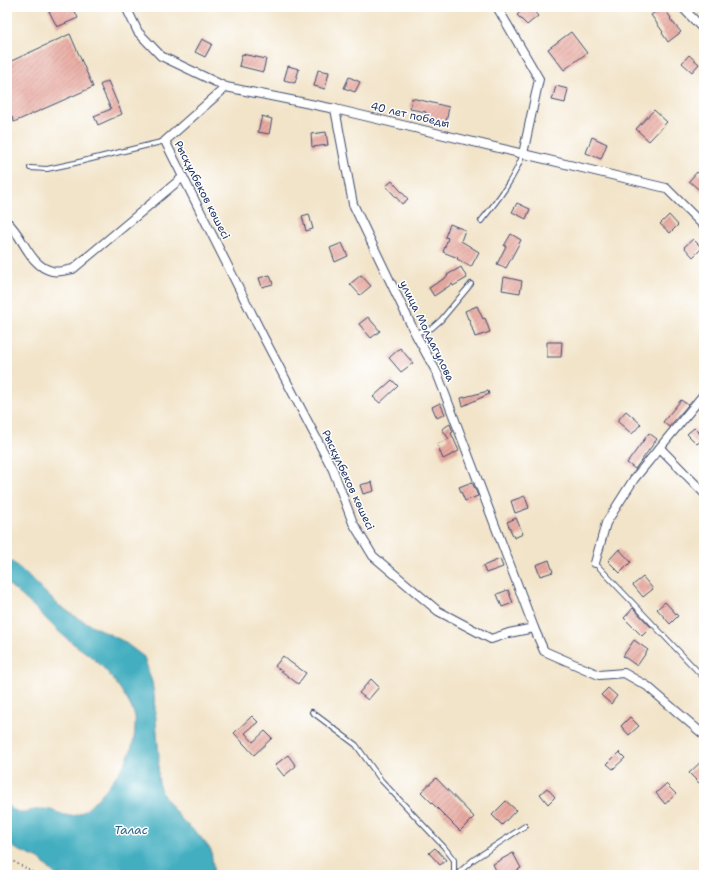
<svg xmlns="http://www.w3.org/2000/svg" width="711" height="882" font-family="'Shantell Sans',sans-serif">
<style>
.water{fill:#42aec0;stroke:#2e6e8f}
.building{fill:url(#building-hatch)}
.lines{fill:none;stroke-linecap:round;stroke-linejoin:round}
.lane-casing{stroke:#3b4a6e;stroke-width:6}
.street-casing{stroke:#3b4a6e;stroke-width:10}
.path{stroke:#3b4a6e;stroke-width:1.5;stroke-dasharray:1 3;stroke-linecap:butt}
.lane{stroke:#fff;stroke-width:4}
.street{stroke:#fff;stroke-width:8}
.labels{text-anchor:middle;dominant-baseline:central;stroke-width:3;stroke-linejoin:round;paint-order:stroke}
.street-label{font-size:11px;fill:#1b2f5e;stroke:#fff}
.water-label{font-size:12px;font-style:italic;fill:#2b6285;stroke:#fff}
</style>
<defs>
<pattern id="building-hatch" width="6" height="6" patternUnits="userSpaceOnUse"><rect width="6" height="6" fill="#e9aaa1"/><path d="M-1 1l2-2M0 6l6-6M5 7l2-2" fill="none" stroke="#bc8b86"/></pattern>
</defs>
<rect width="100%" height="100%" fill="#fff"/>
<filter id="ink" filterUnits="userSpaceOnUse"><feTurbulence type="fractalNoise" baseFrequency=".025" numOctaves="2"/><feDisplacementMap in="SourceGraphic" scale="8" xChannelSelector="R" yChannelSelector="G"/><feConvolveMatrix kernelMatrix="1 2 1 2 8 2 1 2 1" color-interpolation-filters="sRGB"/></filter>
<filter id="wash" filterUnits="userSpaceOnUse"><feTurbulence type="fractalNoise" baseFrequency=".012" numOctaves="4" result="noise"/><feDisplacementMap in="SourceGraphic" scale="16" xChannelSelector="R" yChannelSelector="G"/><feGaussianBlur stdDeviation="0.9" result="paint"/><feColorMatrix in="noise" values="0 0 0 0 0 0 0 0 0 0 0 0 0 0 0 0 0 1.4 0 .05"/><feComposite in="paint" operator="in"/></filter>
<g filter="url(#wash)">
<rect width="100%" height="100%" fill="#f2e4c9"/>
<!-- water -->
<path class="water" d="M7 558 22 570 57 604 79 619 123 641 144 657 152 682 154 695 159 757 158 776 160 789 169 804 183 821 198 834 211 850 214 875H56L39 859 18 850 7 844V805C20 818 29 809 44 809 55 809 66 819 77 815 89 810 97 799 106 789 122 769 134 754 135 728 135 722 136 717 134 713 126 695 109 671 94 659 85 651 74 645 65 637 54 628 45 617 34 607 26 599 16 591 7 583Z"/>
<g id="blocks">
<!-- building -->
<g class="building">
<path d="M47 7H73L78 18 57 27Z"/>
<path d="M526 7H530L538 16 527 25 517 15Z"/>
<path d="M663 7 671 18 670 19 681 32 668 42 662 33 663 32 651 15Z"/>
<path d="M571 32 587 53 564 70 548 49Z"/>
<path d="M70 34 93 87 14 122 7 106V63Z"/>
<path d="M202 39 212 44 205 57 195 52Z"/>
<path d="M242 54 266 59 263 72 239 66Z"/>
<path d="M689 55 699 64 692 72 682 63Z"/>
<path d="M288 66 299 69 295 83 284 80Z"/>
<path d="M318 70 329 72 325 89 314 86Z"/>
<path d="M349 77 360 82 355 92 344 88Z"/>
<path d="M108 81 122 114 98 125 94 116 111 109 100 85Z"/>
<path d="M556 86 568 89 565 103 552 100Z"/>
<path d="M412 98 449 107 446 123 424 118 426 112 410 109Z"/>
<path d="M654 110 667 122 649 141 636 129Z"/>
<path d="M262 116 272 119 269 134 258 132Z"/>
<path d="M326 132 328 145 312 147 311 134Z"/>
<path d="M592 137 607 144 601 159 586 153Z"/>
<path d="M697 172 704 178V194L689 181Z"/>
<path d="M392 181 408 199 402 204 386 186Z"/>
<path d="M517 203 530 209 526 219 512 212Z"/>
<path d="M309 214 313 229 306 231 302 216Z"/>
<path d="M669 215 678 225 670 233 660 224Z"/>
<path d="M450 224 465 230 461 241 479 252 471 267 457 259 458 258 443 252 448 238 445 237Z"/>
<path d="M511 234 521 240 506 268 497 264 506 246H504Z"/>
<path d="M693 239 702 248 693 257 684 247Z"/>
<path d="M342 243 348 256 335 262 330 248Z"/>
<path d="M461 267 467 278 453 286 452 284 434 296 429 288 448 276 447 275Z"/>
<path d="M270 275 273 284 262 287 259 278Z"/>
<path d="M361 275 371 286 360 295 350 284Z"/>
<path d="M504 277 522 281 520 293 502 290Z"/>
<path d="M477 306 483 319 485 318 490 332 475 337 469 319H468L465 311Z"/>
<path d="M368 317 380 331 371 338 359 324Z"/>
<path d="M547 342H562L561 357H547Z"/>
<path d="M400 348 413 363 401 372 389 358Z"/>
<path d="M392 380 398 386 380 403 373 397Z"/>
<path d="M488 391 489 394 463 406 461 398Z"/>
<path d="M681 400 688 405 669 427 663 422Z"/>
<path d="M440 403 445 414 437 418 432 407Z"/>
<path d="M626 411 641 424 632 434 617 421Z"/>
<path d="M450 424 453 432 451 433 459 451 443 459 437 444 449 439 442 429Z"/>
<path d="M694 428 704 438 697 444 687 434Z"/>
<path d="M649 433 657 439 635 469 627 463Z"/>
<path d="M372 482 374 491 363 494 360 485Z"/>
<path d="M472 482 478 496 465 501 459 487Z"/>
<path d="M525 496 529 508 515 513 511 501Z"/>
<path d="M516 518 523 534 514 538 507 522Z"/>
<path d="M619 549 631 562 620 573 608 561Z"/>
<path d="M500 559 503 567 486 573 483 566Z"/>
<path d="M549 560 553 572 540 576 536 565Z"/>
<path d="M643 577 653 589 643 597 633 585Z"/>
<path d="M508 590 513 603 502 607 497 594Z"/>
<path d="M665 602 678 616 670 624 657 609Z"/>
<path d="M633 608 651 627 642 636 624 618Z"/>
<path d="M634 640 648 650 637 666 623 656Z"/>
<path d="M283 656 290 662 306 673 298 684 275 666Z"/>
<path d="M371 679 379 687 368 700 359 693Z"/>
<path d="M608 688 617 696 611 704 601 695Z"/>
<path d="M252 716 258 722 245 733 253 742 265 731 272 738 254 755 234 733Z"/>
<path d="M630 717 639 726 629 735 621 726Z"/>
<path d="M619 752 625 758 613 769 607 764Z"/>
<path d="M288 755 296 766 284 776 275 765Z"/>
<path d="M704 759V780L700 784 689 773Z"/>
<path d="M436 778 474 817 460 831 421 792Z"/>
<path d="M666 784 676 794 665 804 656 793Z"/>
<path d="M547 788 555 797 548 804 540 794Z"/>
<path d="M506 801 516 810 502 825 492 815Z"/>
<path d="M435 848 446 860 440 865 429 853Z"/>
<path d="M513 853 521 868 509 875H498L493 864Z"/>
</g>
</g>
</g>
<g filter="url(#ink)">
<use href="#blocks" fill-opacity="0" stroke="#3b4a6e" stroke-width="1"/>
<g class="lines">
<defs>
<g id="lane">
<path d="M30 168 47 169 75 163 165 141"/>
<path d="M481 221C498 200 514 179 523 154"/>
<path d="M415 333 432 328 441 320 471 284"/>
<path d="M595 563 704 678"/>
<path d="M312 712 356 745 381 780 444 847 454 860V875"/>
<path d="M456 875 473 860 525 826"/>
</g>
<g id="street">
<path d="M126 7 138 32 161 56 226 87 335 109 666 188 704 226"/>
<path d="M497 7 539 79 523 154"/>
<path d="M682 7 704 30"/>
<path d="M226 87 165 141 264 338 333 470 353 523 373 556 438 611 491 639 509 633 534 628 544 651 599 675 624 673 647 686 704 735"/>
<path d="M335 109 353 204 415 333 437 373 534 628"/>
<path d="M7 222C23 235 29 266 52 271 58 273 67 270 73 269L183 177"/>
<path d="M660 448 704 493"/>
<path d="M595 563 606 523 634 479 704 394"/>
</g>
</defs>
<!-- lane casing -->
<use href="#lane" class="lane-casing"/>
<!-- street casing -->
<use href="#street" class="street-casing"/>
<!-- path -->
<path class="path" d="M7 858 38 875"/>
<!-- lane -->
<use href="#lane" class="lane"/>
<!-- street -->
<use href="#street" class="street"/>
</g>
</g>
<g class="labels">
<!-- street labels -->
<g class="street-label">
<text transform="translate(410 115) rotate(13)">40 лет победы</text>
<text transform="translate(202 190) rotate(63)">Рысқұлбеков көшесі</text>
<text transform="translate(427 331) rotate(64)">улица Молдагулова</text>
<text transform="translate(348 480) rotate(65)">Рысқұлбеков көшесі</text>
</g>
<!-- water labels -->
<g class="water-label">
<text x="131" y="830">Талас</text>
</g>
</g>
<!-- margin -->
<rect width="711" height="882" fill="none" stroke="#fff" stroke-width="24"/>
</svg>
